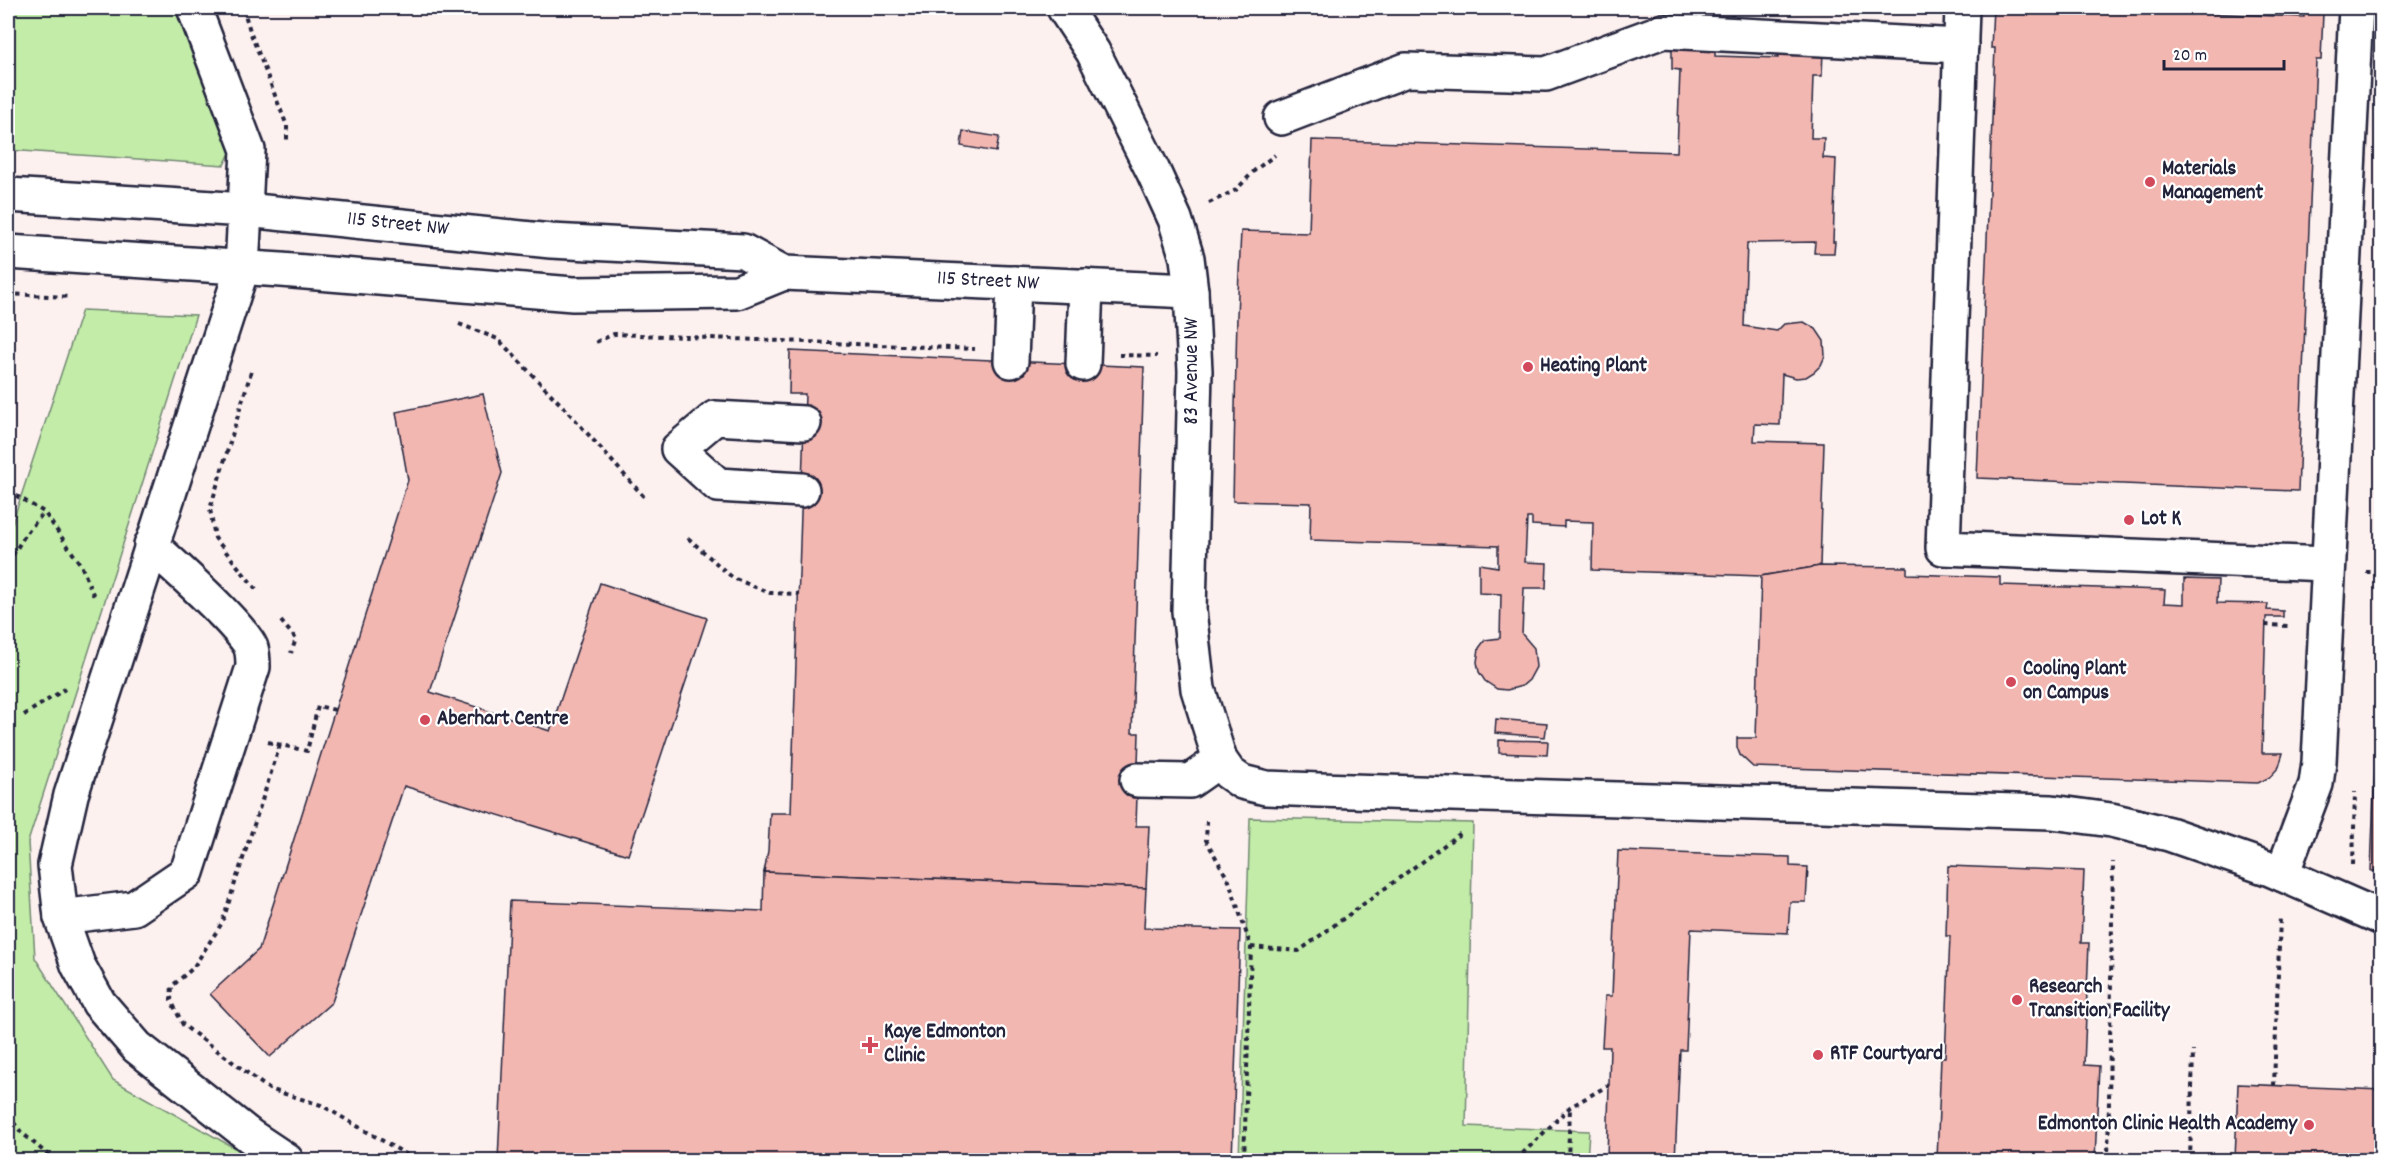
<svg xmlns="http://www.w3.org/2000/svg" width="2389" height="1168" font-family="Dekko,sans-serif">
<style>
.green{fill:#c2eca8;stroke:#728772;stroke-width:1.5}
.building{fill:#f3b7b2;stroke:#22223b;stroke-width:1.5}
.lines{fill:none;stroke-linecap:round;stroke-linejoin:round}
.minor-casing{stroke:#22223b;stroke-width:38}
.path{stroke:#22223b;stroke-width:4;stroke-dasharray:4.5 4.5;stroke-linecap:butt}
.minor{stroke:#fff;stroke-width:33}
.poi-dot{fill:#d1495b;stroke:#fff;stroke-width:2}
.labels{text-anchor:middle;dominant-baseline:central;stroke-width:4.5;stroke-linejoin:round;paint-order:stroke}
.poi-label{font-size:21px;font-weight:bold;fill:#22223b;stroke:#fff;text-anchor:start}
.street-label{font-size:21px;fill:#22223b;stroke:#fff}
</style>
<rect width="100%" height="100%" fill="#fdf1f0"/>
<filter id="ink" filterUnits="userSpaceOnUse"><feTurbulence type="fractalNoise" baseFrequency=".0167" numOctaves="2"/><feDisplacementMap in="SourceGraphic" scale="12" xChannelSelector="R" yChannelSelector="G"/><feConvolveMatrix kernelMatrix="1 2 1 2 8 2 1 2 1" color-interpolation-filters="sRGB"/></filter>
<g filter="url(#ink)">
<!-- green -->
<g class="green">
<path d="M8 8H179L228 138 230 153 224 165 8 150Z"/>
<path d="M82 310 196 315 28 842 35 958 113 1080 256 1160H8V536Z"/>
<path d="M1250 818 1473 823 1466 1126 1589 1131 1587 1160H1239Z"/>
</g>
<!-- building -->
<g class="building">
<path d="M1993 8H2081L2304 17V12L2323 13 2321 60H2316L2298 491 1977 478 1995 48H1991Z"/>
<path d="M1672 46 1715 47V56L1778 58V49L1823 50 1822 76H1813L1811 138H1824L1823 158 1836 159 1833 242H1835L1834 253H1814L1815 242 1747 243 1744 326 1777 331 1784 324 1804 322 1816 329 1824 341 1825 356 1821 365 1814 372 1806 377 1796 378 1782 374 1780 425 1755 424 1754 441 1824 443 1820 566 1761 576 1592 570 1593 522 1564 521V527L1532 525V518H1527L1525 562 1547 563 1546 588H1524L1522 634 1534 648 1536 667 1529 680 1522 686 1507 690 1497 689 1485 681 1479 672 1477 662 1479 648 1485 640 1500 638 1501 594 1479 593V564L1498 567V546L1310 540 1311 503 1233 501 1237 315 1241 231 1309 233 1312 140 1677 152 1680 70 1672 69Z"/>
<path d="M963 131 999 137 996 152 961 146Z"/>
<path d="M790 351 1144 367 1132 733H1139L1136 826H1149L1146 888 764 872 768 851 770 813H791L805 394H789Z"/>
<path d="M483 394 502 473 430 692 550 731 600 583 707 618 628 855 404 786 332 1002 270 1057 210 994 259 949 408 480 396 412Z"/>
<path d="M1820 566 1907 567V574L2000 577V585L2165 590 2164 603 2184 604V579L2218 580 2217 603 2268 604 2267 610 2283 611V617H2266L2262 753H2283L2279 767 2270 777 2258 783 1753 767 1740 755 1737 747V738H1756L1761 576Z"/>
<path d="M2381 608H2382V871H2371Z"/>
<path d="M1496 719 1547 723 1545 737 1495 733Z"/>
<path d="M1499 740 1548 741 1547 755 1499 753Z"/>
<path d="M1618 851 1790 857V866L1808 867 1806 902H1790L1788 933 1691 929 1686 1050H1680L1675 1160H1607L1610 1047H1602L1605 996H1612Z"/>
<path d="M1948 866 2084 871 2081 943H2089L2084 1065 2099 1066 2095 1160H1937L1941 1057H1945L1950 936H1946Z"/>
<path d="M764 872 1146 888 1144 928 1240 930 1232 1160H498L510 901 763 911Z"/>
<path d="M2238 1084 2382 1090V1160H2235Z"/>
</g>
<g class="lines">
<defs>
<g id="minor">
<path d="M194 8 248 150 242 269 71 795 55 865 61 917 78 965 99 1003 137 1047 250 1136 286 1160"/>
<path d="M1064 8 1093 52 1153 171 1175 219 1187 258 1191 291 1195 371 1189 611 1198 689 1220 760 1229 773 1242 782 1266 788 1319 790 2052 812 2111 820 2169 834 2270 869 2382 918"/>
<path d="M1962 8 1943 548 2327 564"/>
<path d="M1281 118 1406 70 1546 74 1663 31 1961 46"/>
<path d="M8 195 245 210 551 241 743 251 784 273 1191 291"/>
<path d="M8 252 281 270 573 294 737 292 784 273"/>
<path d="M1011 361 1014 283"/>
<path d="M1083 364 1086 286"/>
<path d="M802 490 718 485 678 449 715 418 804 423"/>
<path d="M1137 780 1190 781 1220 760"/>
<path d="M2282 874 2316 784 2319 762 2356 8"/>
<path d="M61 917 134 908 187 872 253 667C253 661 253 654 251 648 246 630 169 561 151 545"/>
</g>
</defs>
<!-- minor casing -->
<use href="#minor" class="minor-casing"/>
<!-- path -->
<g class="path">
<path d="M243 8 251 34 287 126V143"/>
<path d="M1209 203 1236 190 1255 170 1275 155"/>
<path d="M8 294 70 297"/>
<path d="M459 324 498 339 570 414 645 498"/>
<path d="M596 342 614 334 975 349"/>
<path d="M1119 355 1157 356"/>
<path d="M251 372 210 509 215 538 256 589"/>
<path d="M8 491 44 512 81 565 95 599"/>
<path d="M688 538 733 578 770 593 799 594"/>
<path d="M8 563 25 535 44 512"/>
<path d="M2366 572H2382"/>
<path d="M281 621 296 639 291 653"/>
<path d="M2265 625 2290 626"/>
<path d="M24 715 65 689"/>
<path d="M268 742 307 751 318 706 335 710"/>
<path d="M280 745 222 923 193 968 172 986 171 1000 183 1025 269 1089 321 1105 416 1160"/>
<path d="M1207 821 1206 840 1229 881 1251 947 1244 1160"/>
<path d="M2353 865 2355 792"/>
<path d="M1251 947 1299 951 1461 833"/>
<path d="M2274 1086 2280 917"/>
<path d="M8 1115 21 1132 54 1160"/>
<path d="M1516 1160 1570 1107 1609 1085"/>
<path d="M1568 1160 1570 1108"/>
<path d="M2108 1160 2113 862"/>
<path d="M2190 1160 2193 1051"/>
</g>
<!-- minor -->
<use href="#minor" class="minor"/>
</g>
</g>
<!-- markers -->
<g class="poi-dot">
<circle cx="2150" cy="182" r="6"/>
<circle cx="1528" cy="367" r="6"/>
<circle cx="2129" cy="520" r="6"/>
<circle cx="2011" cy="682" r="6"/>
<circle cx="425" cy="720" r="6"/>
<circle cx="2017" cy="1000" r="6"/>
<path d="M867 1036h6v6h6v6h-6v6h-6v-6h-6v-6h6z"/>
<circle cx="1818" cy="1055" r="6"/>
<circle cx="2309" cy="1125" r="6"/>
</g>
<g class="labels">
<!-- poi labels -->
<g class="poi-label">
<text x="2162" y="170">Materials<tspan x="2162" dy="24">Management</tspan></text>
<text x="1540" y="367">Heating Plant</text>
<text x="2141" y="520">Lot K</text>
<text x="2023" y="670">Cooling Plant<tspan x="2023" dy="24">on Campus</tspan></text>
<text x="437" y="720">Aberhart Centre</text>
<text x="2029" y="988">Research<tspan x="2029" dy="24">Transition Facility</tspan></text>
<text x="884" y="1033">Kaye Edmonton<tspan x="884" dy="24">Clinic</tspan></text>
<text x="1830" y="1055">RTF Courtyard</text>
<text x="2297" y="1125" text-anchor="end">Edmonton Clinic Health Academy</text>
</g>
<!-- street labels -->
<g class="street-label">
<text transform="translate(398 225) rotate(6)">115 Street NW</text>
<text transform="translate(988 282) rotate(3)">115 Street NW</text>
<text transform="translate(1193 371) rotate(-90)">83 Avenue NW</text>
</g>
</g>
<!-- margin -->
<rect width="2389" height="1168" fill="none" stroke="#fff" stroke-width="30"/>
<rect x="15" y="15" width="2359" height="1138" fill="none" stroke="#22223b" stroke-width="2" filter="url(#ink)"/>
<!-- scale -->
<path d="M2164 60v9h120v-9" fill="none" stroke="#22223b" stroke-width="3"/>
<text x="2173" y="60" font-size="18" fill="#22223b" stroke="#ffffff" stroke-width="4.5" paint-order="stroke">20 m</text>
</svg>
